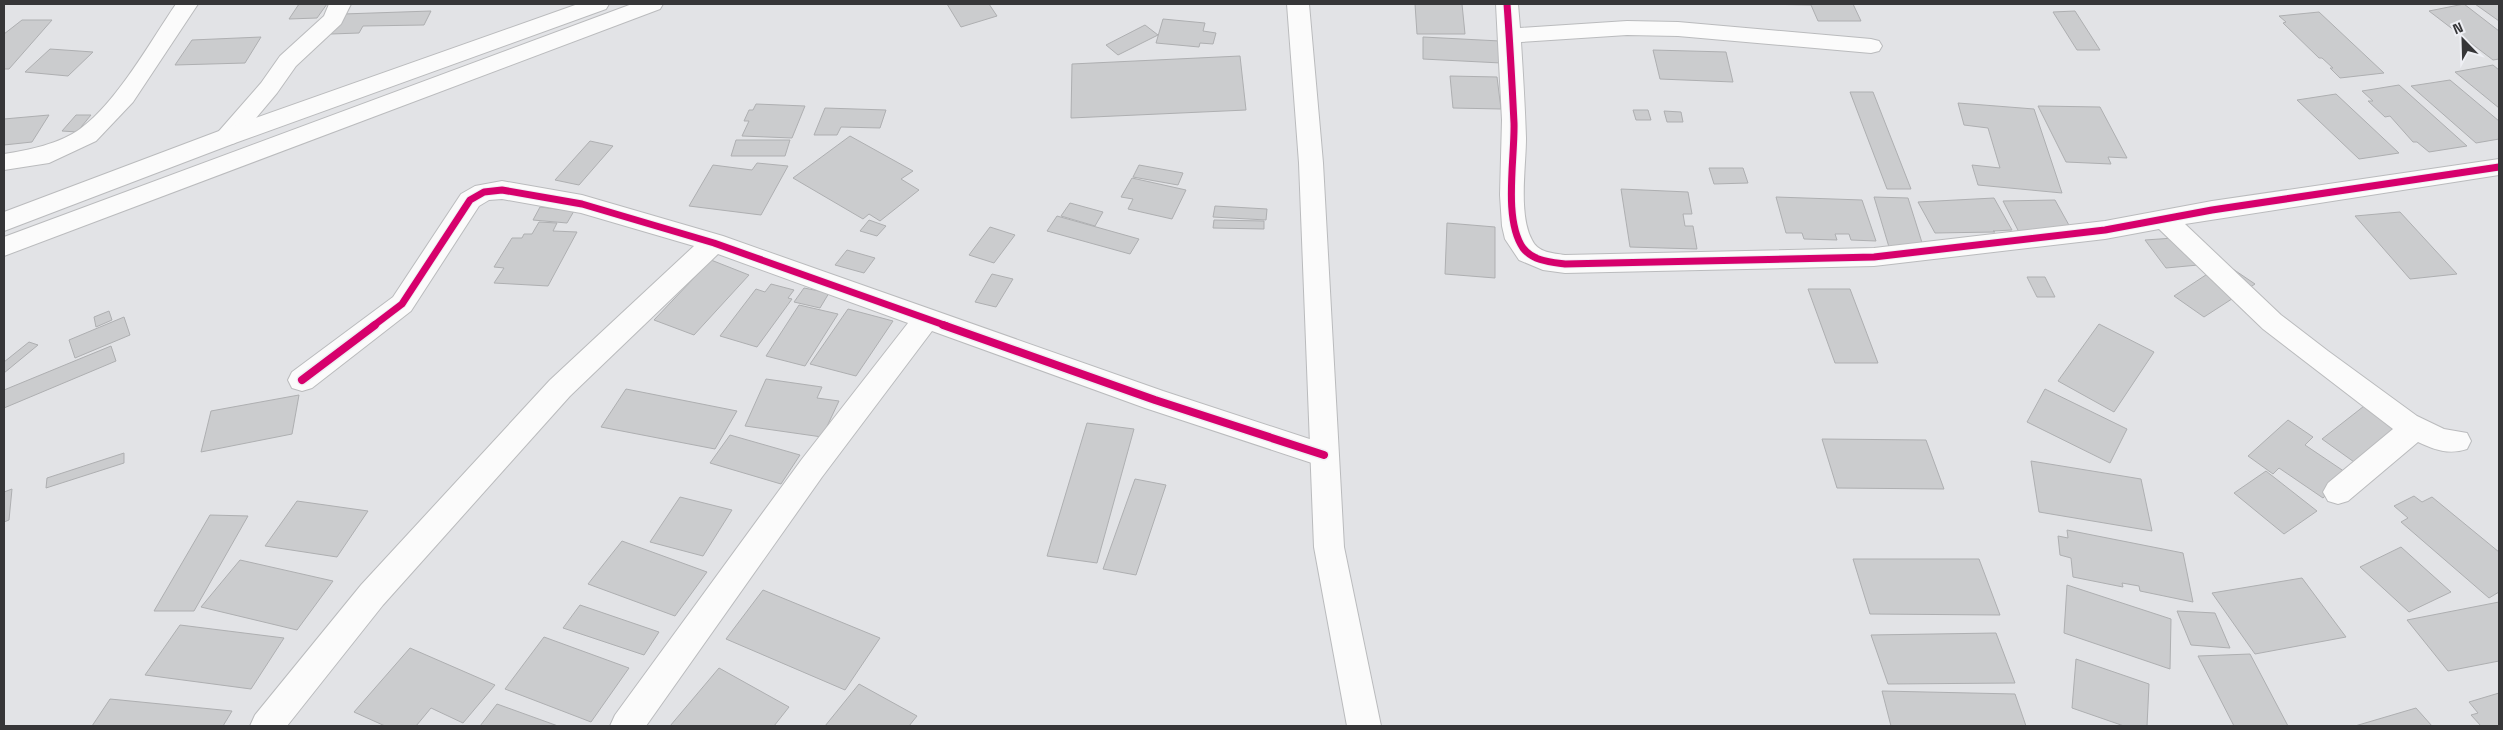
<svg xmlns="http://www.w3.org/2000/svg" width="2503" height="730" font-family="'Space Grotesk',sans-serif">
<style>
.building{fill:#cbccce;stroke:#aeafb1}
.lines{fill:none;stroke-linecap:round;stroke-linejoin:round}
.minor-casing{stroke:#babbbd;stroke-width:2}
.primary-casing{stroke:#babbbd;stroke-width:2}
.trunk-casing{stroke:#babbbd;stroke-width:2}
.minor{fill:#fbfbfb;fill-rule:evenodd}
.primary{fill:#fbfbfb;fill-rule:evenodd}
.trunk{fill:#fbfbfb;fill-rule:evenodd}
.cycleway-far1-casing{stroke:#eeeff4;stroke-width:9}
.cycleway-casing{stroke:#eeeff4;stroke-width:11}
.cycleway-far1{stroke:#d6006c;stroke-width:7}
.cycleway{stroke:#d6006c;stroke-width:8}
</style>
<rect width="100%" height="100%" fill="#e2e3e6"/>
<!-- building -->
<g class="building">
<path d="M299 4H327L317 18 289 19Z"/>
<path d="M947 4H989L997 16 961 27Z"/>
<path d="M1415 4H1462L1465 34H1417Z"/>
<path d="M1759 4H1853L1861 21H1818L1811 5Z"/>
<path d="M2464 4 2499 31V59L2493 60 2429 11Z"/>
<path d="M2475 4H2499V21Z"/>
<path d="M431 11 424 25 363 26 359 33 331 34 343 14Z"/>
<path d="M2075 11 2100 50H2077L2053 12Z"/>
<path d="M2319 12 2384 73 2340 78 2330 68H2333L2322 58H2319L2283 23 2286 22 2279 16Z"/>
<path d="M1163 19 1205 23 1203 31 1216 33 1213 44 1200 43 1199 47 1156 43Z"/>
<path d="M22 20H52L9 69H4V34Z"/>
<path d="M1145 25 1158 35 1118 55 1106 45Z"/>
<path d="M261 37 245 63 175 65 192 40Z"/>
<path d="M1423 37 1500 41 1501 63 1423 59Z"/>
<path d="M50 49 93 52 68 76 25 72Z"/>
<path d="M1653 50 1726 52 1733 82 1660 79Z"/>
<path d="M1240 56 1246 110 1071 118 1072 64Z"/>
<path d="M2493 65 2499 70V108L2455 72Z"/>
<path d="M1450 76 1497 77 1501 109 1453 108Z"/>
<path d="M2450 80 2499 121V139L2476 143 2411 86Z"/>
<path d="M2399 85 2467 146 2429 152 2417 142H2413L2390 116 2385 117 2368 101H2373L2362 91Z"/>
<path d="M1850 92H1873L1911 189H1887Z"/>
<path d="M2336 94 2399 153 2359 159 2297 100Z"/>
<path d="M1958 103 2034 109 2062 193 1978 185 1972 165 2000 168 1988 128 1964 125Z"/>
<path d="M756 104 805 106 792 138 742 136 749 121H744L749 110H753Z"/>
<path d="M2038 106 2100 107 2127 158 2108 157 2111 164 2066 162Z"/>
<path d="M825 108 886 110 880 128 841 127 837 135H814Z"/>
<path d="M1633 110H1648L1651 120H1636Z"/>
<path d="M1664 111 1681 112 1683 122H1667Z"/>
<path d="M49 115 32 142 4 145V119Z"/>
<path d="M76 115H91L77 132 62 131Z"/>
<path d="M850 136 913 171 901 179 919 190 880 221 869 214 863 219 793 178Z"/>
<path d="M736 140H790L785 156H731Z"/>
<path d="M590 141 613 146 579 185 555 180Z"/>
<path d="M757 163 788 166 761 215 689 206 713 165 752 170Z"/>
<path d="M1139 165 1183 173 1178 185 1133 177Z"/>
<path d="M1709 168H1743L1748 183 1714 184Z"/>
<path d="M1132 178 1186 190 1172 219 1128 209 1133 199 1121 197Z"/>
<path d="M1621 189 1688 192 1692 214H1683L1685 226H1693L1697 249 1630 247Z"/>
<path d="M1776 197 1862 200 1876 241 1851 240 1849 234H1835L1837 240 1804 239 1802 233H1786Z"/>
<path d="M1874 197 1908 198 1924 249 1889 247Z"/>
<path d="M1994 198 2012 230 1993 231 1995 232 1935 233 1918 202Z"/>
<path d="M2055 200 2070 227 2021 236 2003 201Z"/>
<path d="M1070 203 1103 212 1095 226 1061 216Z"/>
<path d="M1215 206 1267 209 1266 220 1213 217Z"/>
<path d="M540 207 574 211 567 223 533 220Z"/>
<path d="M2400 212 2457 274 2410 279 2355 216Z"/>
<path d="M1057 216 1139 239 1130 254 1047 231Z"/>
<path d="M869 220 886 226 877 236 860 231Z"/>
<path d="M1214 220 1264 221V229L1213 228Z"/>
<path d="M539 222 557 223 553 231 577 232 548 286 494 283 504 268 494 267 512 238H522L524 234H532Z"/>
<path d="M1447 223 1495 227V278L1445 274Z"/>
<path d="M990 227 1015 235 994 263 969 255Z"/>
<path d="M2188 237 2209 264 2166 268 2145 240Z"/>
<path d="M847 250 875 258 864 273 835 265Z"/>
<path d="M711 260 749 275 694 335 654 320Z"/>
<path d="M2224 263 2255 284 2204 317 2174 296Z"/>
<path d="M992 274 1013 279 996 307 975 302Z"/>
<path d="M2027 277H2045L2055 297H2037Z"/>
<path d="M771 284 794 290 788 298 792 299 757 347 720 336 756 289 765 292Z"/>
<path d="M804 288 829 293 820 308 794 302Z"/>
<path d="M1808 289H1850L1878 363H1835Z"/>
<path d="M799 305 838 314 805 366 766 356Z"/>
<path d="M848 309 893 321 856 376 810 364Z"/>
<path d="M109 311 112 320 96 327 94 317Z"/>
<path d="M124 317 130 335 75 358 69 340Z"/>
<path d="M2099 324 2154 352 2114 412 2058 381Z"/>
<path d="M29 342 38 345 4 373V362Z"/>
<path d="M111 346 116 361 4 408V390Z"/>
<path d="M766 379 822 387 817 398 839 401 822 437 745 426Z"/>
<path d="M626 389 737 411 715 449 601 427Z"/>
<path d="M2045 389 2127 429 2110 463 2027 422Z"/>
<path d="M299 395 292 434 201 452 211 411Z"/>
<path d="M2373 399 2419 430 2368 472 2322 439Z"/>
<path d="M2288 420 2313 437 2305 445 2348 474 2323 498 2279 468 2273 474 2248 456Z"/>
<path d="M1087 423 1134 429 1097 563 1047 556Z"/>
<path d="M730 435 800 455 781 484 710 463Z"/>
<path d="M1822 439 1926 440 1944 489 1837 488Z"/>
<path d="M124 453V463L46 488 47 478Z"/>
<path d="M2031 461 2141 479 2152 531 2039 512Z"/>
<path d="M2266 471 2317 511 2284 534 2234 493Z"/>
<path d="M1135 479 1166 485 1136 575 1103 569Z"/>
<path d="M12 489 9 520 4 522V492Z"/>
<path d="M2414 496 2422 502 2432 497 2499 552V592L2489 598 2401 522 2408 518 2394 506Z"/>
<path d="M680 497 732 510 703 556 650 542Z"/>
<path d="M297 501 368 511 337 557 265 546Z"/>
<path d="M210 515 248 516 194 611H154Z"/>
<path d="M2067 530 2183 553 2193 602 2140 591 2139 586 2122 583 2123 587 2073 577 2071 558 2060 555 2058 536 2068 538Z"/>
<path d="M622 541 707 572 675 616 588 584Z"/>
<path d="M2401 547 2451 592 2409 612 2360 567Z"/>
<path d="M1853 559H1979L2000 615 1870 614Z"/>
<path d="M240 560 333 581 297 630 201 607Z"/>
<path d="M2302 578 2346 637 2255 654 2212 593Z"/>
<path d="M2067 585 2171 619 2170 669 2064 633Z"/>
<path d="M763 590 880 638 845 690 726 639Z"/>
<path d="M2499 602V661L2448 671 2407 620Z"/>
<path d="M580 605 659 632 644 655 563 628Z"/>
<path d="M2177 611 2215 613 2230 648 2191 645Z"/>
<path d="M180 625 284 638 251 689 145 675Z"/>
<path d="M1996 633 2015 683 1888 684 1871 635Z"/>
<path d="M544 637 629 668 591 722 505 689Z"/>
<path d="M410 648 495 685 463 723 431 708 416 726H385L354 712Z"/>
<path d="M2250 654 2288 726H2234L2198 656Z"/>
<path d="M2076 659 2149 684 2147 726H2124L2072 708Z"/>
<path d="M719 668 789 707 774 726H670Z"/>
<path d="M859 684 917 716 909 726H825Z"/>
<path d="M1882 691 2015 694 2026 726H1891Z"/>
<path d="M2499 693V726H2481L2471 715 2478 713 2469 702Z"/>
<path d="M110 699 232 711 223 726H92Z"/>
<path d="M497 704 558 726H480Z"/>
<path d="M2416 708 2432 726H2355Z"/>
</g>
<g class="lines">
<defs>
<g id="minor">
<path d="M176 4H198L133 102 96 141 49 163 4 170V154C29 150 59 144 80 129 117 102 150 42 176 4Z"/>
<path d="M329 4H351L341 24 296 66 277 93 235 143 227 145 219 143 215 137 219 131 261 83 280 56 324 16Z"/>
<path d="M1496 4H1518L1520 28 1627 21 1678 22 1871 39 1879 41 1882 46 1879 51 1871 53 1678 36 1627 35 1521 42C1523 74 1525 106 1526 138 1526 167 1518 214 1532 240 1538 253 1553 253 1565 255L1874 248 2105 221 2212 201 2499 159V175L2185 224 2281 315 2328 351 2417 416 2444 429 2467 433 2471 441 2467 449C2449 455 2435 450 2418 442L2348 501 2338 504 2328 501 2323 492 2328 483 2393 429 2263 329 2159 229 2105 239 1874 266 1565 273 1543 270 1519 260 1505 239 1502 226 1500 195 1502 120Z"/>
<path d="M502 181 582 195 723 236 1163 391 1334 447 1338 455 1334 463 1324 467 1145 408 932 331 822 477 646 726H610L615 715 802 459 908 323 718 254 570 396 383 605 287 726H250L255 715 361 585 550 380 694 246 581 213 502 199 489 200 479 206 411 311 312 388 302 391 292 388 288 380 292 372 393 297 461 194 475 186Z"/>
</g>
<path id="primary" d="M1287 4H1309L1323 163 1344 547 1381 726H1347L1314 547 1299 163Z"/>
<g id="trunk">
<path d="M578 4H609L606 9 235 143 4 231V212L219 131Z"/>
<path d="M632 4H663L660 9 4 256V237Z"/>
</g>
</defs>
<!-- minor casing -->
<use href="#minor" class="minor-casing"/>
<!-- primary casing -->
<use href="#primary" class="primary-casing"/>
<!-- trunk casing -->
<use href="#trunk" class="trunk-casing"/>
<!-- minor -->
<use href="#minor" class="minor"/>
<!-- primary -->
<use href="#primary" class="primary"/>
<!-- trunk -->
<use href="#trunk" class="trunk"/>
<defs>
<g id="cycleway-far1">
<path d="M1507 4C1510 44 1512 83 1514 123 1515 158 1503 219 1523 248 1533 261 1550 262 1565 264L1874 257 2105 230 2212 210 2499 167"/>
<path d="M373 326 402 304 470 200 484 192 502 190 582 204 714 243 947 326"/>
</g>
<g id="cycleway">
<path d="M943 325 1155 400 1324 455"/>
<path d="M302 380 375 325"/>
</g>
</defs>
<!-- cycleway-far1 casing -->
<use href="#cycleway-far1" class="cycleway-far1-casing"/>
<!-- cycleway casing -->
<use href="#cycleway" class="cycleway-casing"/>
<!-- cycleway-far1 -->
<use href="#cycleway-far1" class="cycleway-far1"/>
<!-- cycleway -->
<use href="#cycleway" class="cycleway"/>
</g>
<!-- border -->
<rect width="2503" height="730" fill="none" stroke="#363638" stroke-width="10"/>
<!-- north arrow -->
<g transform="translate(2463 40) rotate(337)" stroke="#eeeff4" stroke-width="4" paint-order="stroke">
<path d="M0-4L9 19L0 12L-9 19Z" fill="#363638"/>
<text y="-8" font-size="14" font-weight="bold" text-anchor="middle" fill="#363638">N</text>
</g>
</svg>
